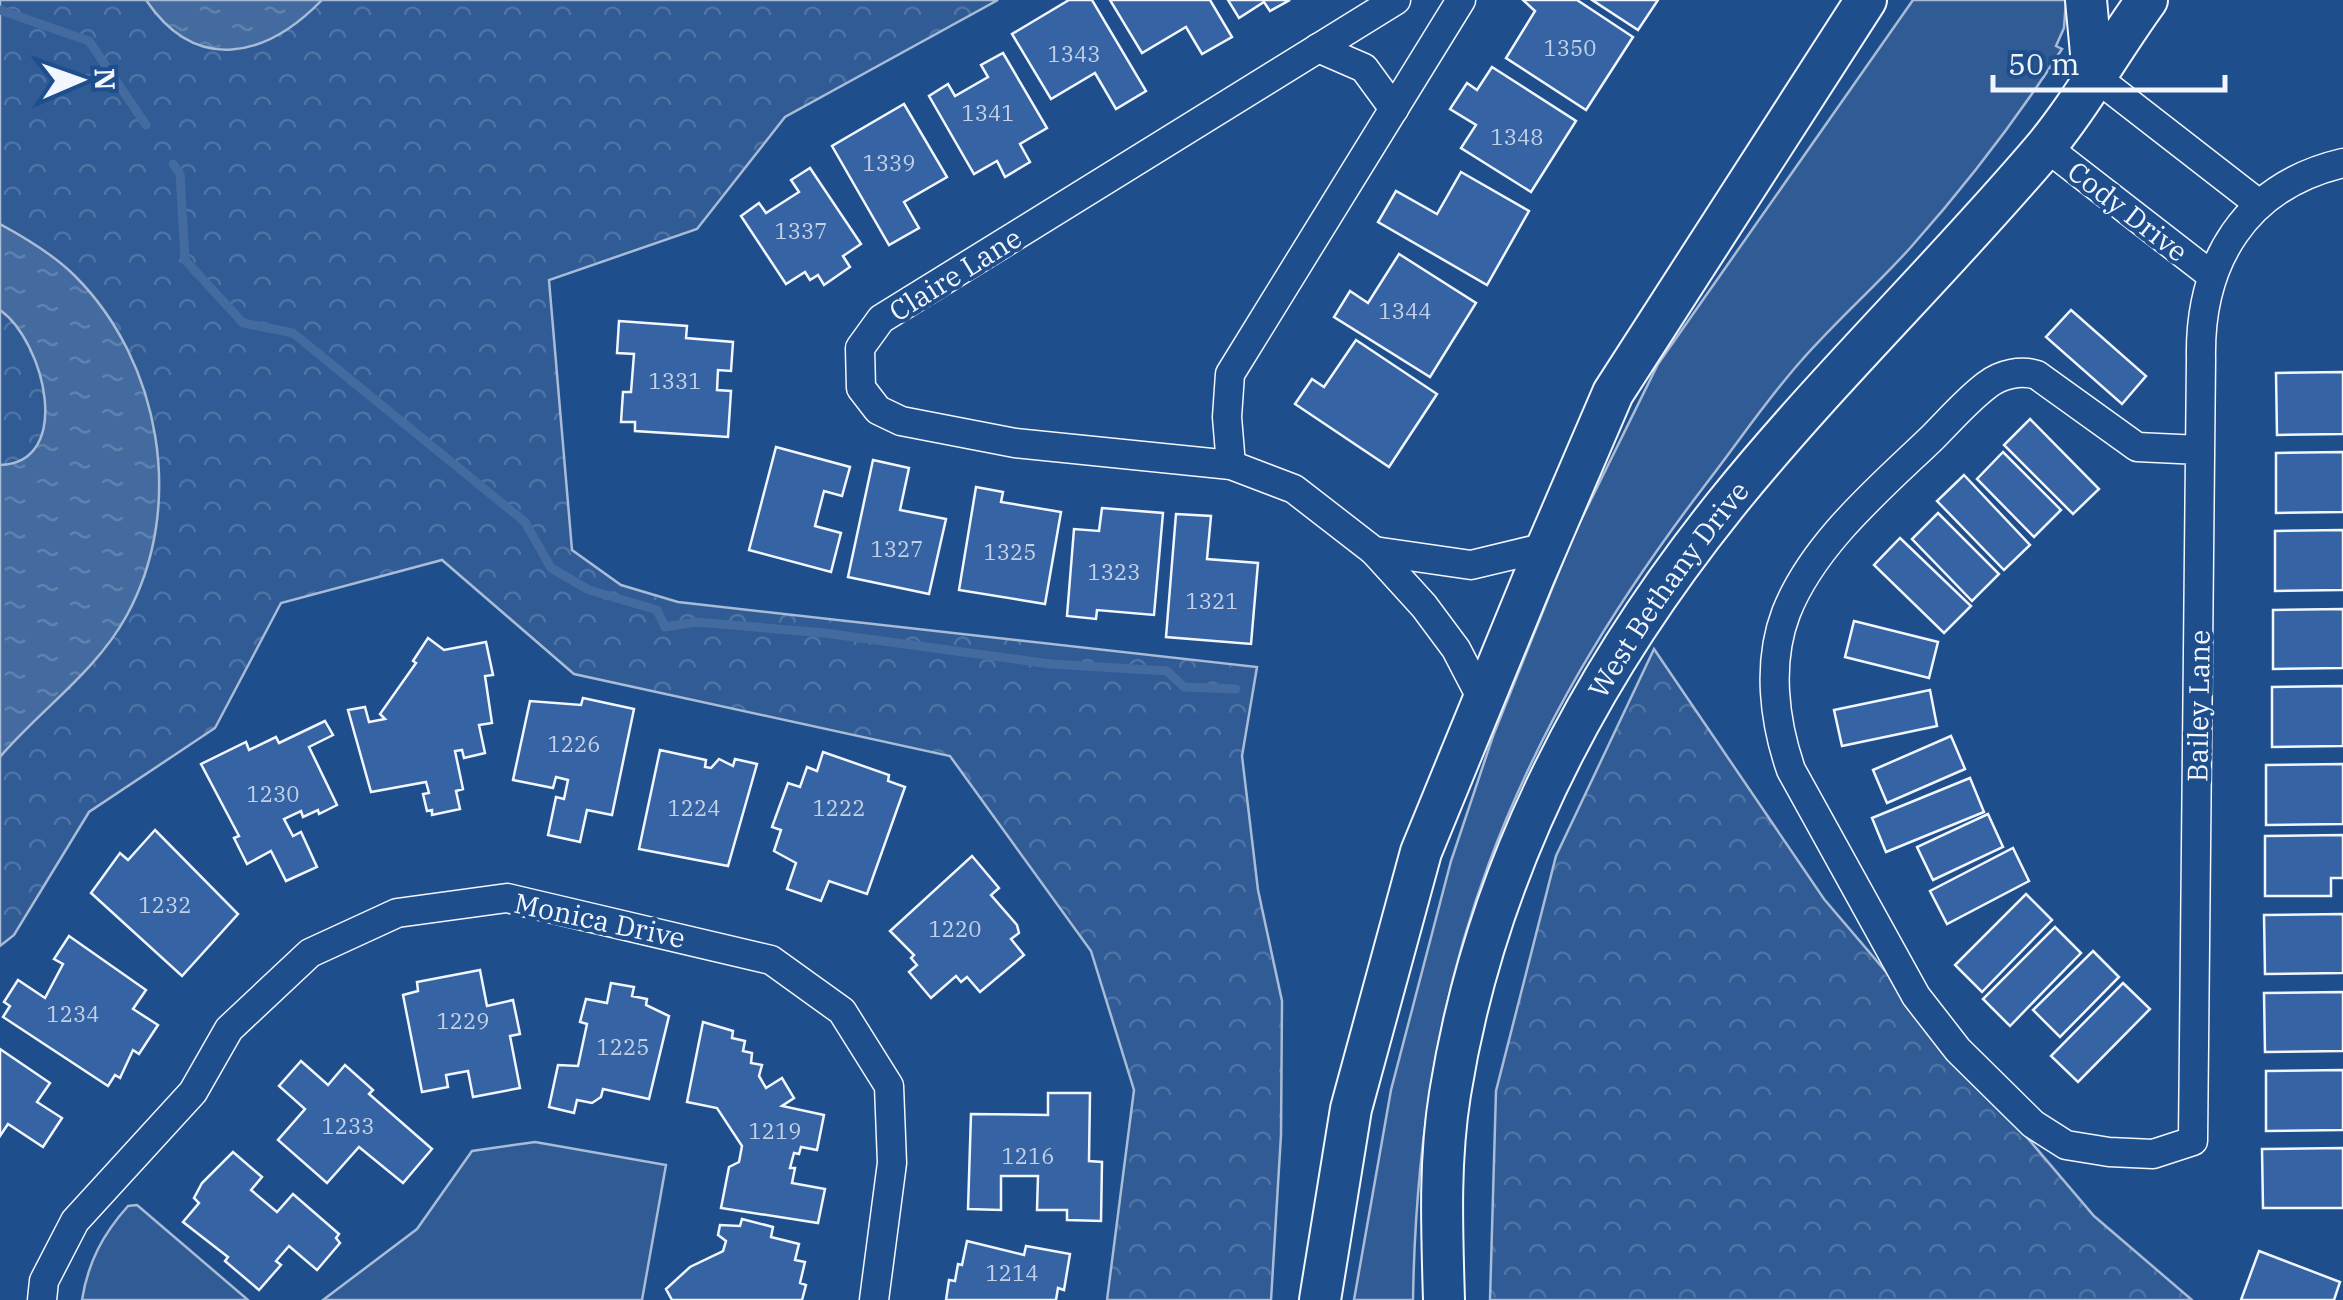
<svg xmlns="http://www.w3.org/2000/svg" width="2343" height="1300" font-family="'IBM Plex Serif',serif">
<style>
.green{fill:#305b95;stroke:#a8bbd7;stroke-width:2.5}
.forest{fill:url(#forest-crowns);stroke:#a8bbd7;stroke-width:2.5}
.water{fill:url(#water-ripples);stroke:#a8bbd7;stroke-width:2.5}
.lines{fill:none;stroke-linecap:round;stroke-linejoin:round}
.stream{stroke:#446ba0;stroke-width:9}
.building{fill:#3563a3;stroke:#f2f6ff;stroke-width:2.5}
.street-casing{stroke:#f2f6ff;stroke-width:31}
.secondary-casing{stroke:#f2f6ff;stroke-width:44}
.street{stroke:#1f4e8c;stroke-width:28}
.secondary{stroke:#1f4e8c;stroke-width:40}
.labels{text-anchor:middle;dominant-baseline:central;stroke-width:8;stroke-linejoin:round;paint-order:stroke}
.number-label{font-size:22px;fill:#c3d1e8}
.street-label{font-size:28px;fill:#f2f6ff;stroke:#1f4e8c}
</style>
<defs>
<pattern id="forest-crowns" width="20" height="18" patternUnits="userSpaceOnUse" patternTransform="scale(2.5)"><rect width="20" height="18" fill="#305b95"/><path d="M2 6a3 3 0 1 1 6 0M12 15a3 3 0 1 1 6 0" fill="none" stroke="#4e73a5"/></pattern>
<pattern id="water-ripples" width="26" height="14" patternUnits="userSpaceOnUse" patternTransform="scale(2.5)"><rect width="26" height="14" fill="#446ba0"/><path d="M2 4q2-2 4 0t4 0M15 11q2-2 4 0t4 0" fill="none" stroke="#5f81ae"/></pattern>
</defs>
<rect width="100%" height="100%" fill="#1f4e8c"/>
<!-- green -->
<g class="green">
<path d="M1913 0H2066L2064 28 2056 46 2062 49C2017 119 1966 185 1911 247 1876 286 1836 321 1801 361 1768 398 1739 441 1709 480 1511 738 1418 973 1413 1300H1354L1391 1090 1451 861 1493 736 1574 534 1658 364Z"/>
<path d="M535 1142 666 1165 642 1300H323L417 1229 472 1151Z"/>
<path d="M137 1205 248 1300H82C88 1262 103 1234 128 1206Z"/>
</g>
<!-- forest -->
<g class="forest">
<path d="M0 0H998L785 117 697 229 549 280 572 550 621 585 678 602 1257 667 1242 756 1258 890 1282 1001 1281 1135 1271 1300H1107L1134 1090 1091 951 950 756 574 674 442 560 281 603 215 728 89 812 14 935 0 946Z"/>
<path d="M1654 649 1824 899 2094 1216 2192 1300H1490L1496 1091 1556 856Z"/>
</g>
<!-- water -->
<g class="water">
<path d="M146 0H322C266 58 196 74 146 0Z"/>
<path d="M0 224C26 238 54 255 75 276 161 362 186 507 127 615 96 672 41 709 0 757V465C74 463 45 342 0 310Z"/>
</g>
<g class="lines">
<!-- stream -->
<g class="stream">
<path d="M0 10 89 41 146 125"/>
<path d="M173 164 180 174 185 260 243 323 293 333 525 522 551 568 589 590 657 610 665 627 696 622 824 633 1051 664 1167 671 1184 687 1236 689"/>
</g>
</g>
<!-- building -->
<g class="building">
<path d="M1069 0H1092L1146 91 1116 109 1095 73 1051 99 1012 34Z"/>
<path d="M1110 0H1210L1232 37 1202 54 1186 27 1142 53Z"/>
<path d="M1228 0H1290L1270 11 1264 2 1239 18Z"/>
<path d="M1523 0H1577L1633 37 1586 110 1506 58 1535 11Z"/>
<path d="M1592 0H1658L1638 30Z"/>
<path d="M1003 53 1047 128 1020 144 1030 162 1005 177 997 161 974 174 929 96 948 84 955 96 988 77 981 65Z"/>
<path d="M1492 67 1576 121 1531 192 1461 148 1476 125 1450 109 1467 83 1477 90Z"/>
<path d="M904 104 947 177 904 202 919 228 889 245 832 146Z"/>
<path d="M810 168 861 244 843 256 850 267 824 285 818 275 810 280 805 272 786 284 741 216 759 203 766 213 799 192 791 180Z"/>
<path d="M1461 172 1529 211 1487 285 1378 222 1396 191 1437 214Z"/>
<path d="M1399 254 1476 303 1430 377 1334 317 1350 291 1368 303Z"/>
<path d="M2071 310 2146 376 2122 404 2046 337Z"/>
<path d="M619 321 687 326 686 338 733 342 731 371 718 370 717 390 731 391 728 437 635 431V422H621L623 392H631L634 354 617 353Z"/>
<path d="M1356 340 1437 394 1389 467 1295 404 1312 379 1324 387Z"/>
<path d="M2343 372V434L2277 435 2276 373Z"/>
<path d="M2030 419 2099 489 2073 514 2004 445Z"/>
<path d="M776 447 850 467 842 496 824 491 815 526 841 533 831 572 749 550Z"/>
<path d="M2003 452 2061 510 2034 537 1977 479Z"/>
<path d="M2343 452V512L2276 513V453Z"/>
<path d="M873 460 909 468 900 510 946 519 929 594 848 577Z"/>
<path d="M1964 475 2030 545 2004 570 1937 501Z"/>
<path d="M976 487 1003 492 1001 502 1061 512 1045 604 959 590Z"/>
<path d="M1102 508 1163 513 1154 615 1097 610 1096 619 1067 616 1074 529 1099 531Z"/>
<path d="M1938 513 1999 574 1972 601 1912 539Z"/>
<path d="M1176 514 1211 516 1207 559 1258 563 1251 644 1166 637Z"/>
<path d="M2343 530V590L2275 591V531Z"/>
<path d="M1900 538 1971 606 1944 633 1874 565Z"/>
<path d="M2343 609V668L2273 669V610Z"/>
<path d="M1854 621 1938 642 1929 678 1845 657Z"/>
<path d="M428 638 444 650 486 642 493 675 485 676 492 723 479 725 485 753 464 758 462 750 455 751 463 789 456 791 460 809 432 815V810L427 811 423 794 429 793 426 782 371 792 348 710 365 707 369 722 385 719 380 714 416 663 413 661Z"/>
<path d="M2343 686V746L2272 747V687Z"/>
<path d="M1930 690 1937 726 1842 746 1834 710Z"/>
<path d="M583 698 634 709 612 815 587 810 580 842 548 835 556 797 564 799 568 780 556 777 553 788 513 780 530 701 581 705Z"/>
<path d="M325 721 333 735 309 747 337 805 319 814 318 810 303 817 301 811 284 819 293 836 301 832 317 867 286 881 271 851 247 864 234 838 239 836 201 764 246 742 249 750 276 737 279 743Z"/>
<path d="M1951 736 1965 769 1887 803 1873 770Z"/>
<path d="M660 750 706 760 705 767 711 768 719 759 733 766 735 759 757 764 728 866 639 849Z"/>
<path d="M823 752 889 775 888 781 905 787 867 894 829 881 821 901 787 889 796 863 774 851 781 830 772 827 788 783 800 787 807 767 817 771Z"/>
<path d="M2343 764V824L2266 825V765Z"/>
<path d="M1970 778 1984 812 1886 852 1872 818Z"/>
<path d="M1988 814 2003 847 1933 880 1917 847Z"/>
<path d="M155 830 238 914 182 976 91 893 120 853 128 860Z"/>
<path d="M2343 835V878H2331V896H2265V836Z"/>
<path d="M2013 848 2029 881 1947 924 1930 891Z"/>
<path d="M972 856 999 888 991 895 1017 925 1019 933 1011 939 1024 955 980 992 967 977 961 982 956 976 931 998 909 972 917 965 911 958 914 955 890 931Z"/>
<path d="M2026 894 2052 920 1982 992 1955 965Z"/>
<path d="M2343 914V973L2265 974 2264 915Z"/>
<path d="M2055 927 2081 953 2010 1026 1983 999Z"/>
<path d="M69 936 146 990 133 1009 158 1025 139 1054 133 1050 120 1078 115 1075 108 1086 3 1017 10 1006 4 1002 18 980 45 998 63 964 54 959Z"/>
<path d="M2093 951 2119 977 2060 1037 2033 1010Z"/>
<path d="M480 970 487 1006 513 1000 520 1034 510 1036 520 1088 473 1097 468 1071 446 1075 448 1087 422 1092 403 995 418 991 417 982Z"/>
<path d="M611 983 634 987 632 996 647 999 646 1005 669 1016 649 1099 603 1089 601 1097 592 1103 577 1100 574 1113 549 1107 558 1065 578 1066 587 1024 580 1022 586 999 607 1003Z"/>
<path d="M2123 983 2150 1009 2078 1082 2051 1056Z"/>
<path d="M2343 992V1051L2265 1052 2264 993Z"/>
<path d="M703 1022 733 1031 732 1038 745 1041 743 1051 752 1053 751 1063 762 1065 759 1076 766 1088 782 1078 794 1098 782 1106 824 1115 817 1150 801 1147 799 1154 794 1153 790 1168H795L792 1183 825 1189 818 1223 721 1208 729 1167 739 1162 742 1146 717 1108 687 1102Z"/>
<path d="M0 1049 50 1083 37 1102 62 1118 43 1147 8 1124 0 1136Z"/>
<path d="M301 1061 328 1085 345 1065 373 1090 369 1094 432 1149 403 1183 359 1147 327 1183 278 1140 305 1109 279 1086Z"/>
<path d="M2343 1070V1130L2266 1131V1071Z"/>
<path d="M1048 1093H1090L1089 1161 1102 1162 1101 1221 1067 1220V1210H1037L1038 1176H1001V1210L968 1209 971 1114 1048 1115Z"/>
<path d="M2343 1148V1208H2263L2262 1149Z"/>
<path d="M233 1152 262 1177 251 1190 277 1212 293 1194 339 1234 336 1238 340 1243 317 1270 289 1246 276 1261 281 1265 259 1290 225 1261 228 1257 183 1222 199 1203 194 1198 202 1183Z"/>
<path d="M742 1219 773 1227 771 1237 799 1244 795 1260 805 1262 800 1283 806 1285 802 1300H672L666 1289 690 1267 723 1251 726 1241 718 1235 720 1225 740 1226Z"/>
<path d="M967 1241 1024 1255 1026 1246 1070 1254 1064 1290 1058 1288 1056 1300H946L949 1280 955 1281 958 1264 962 1265Z"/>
<path d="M2259 1251 2340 1282 2334 1300H2241Z"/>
</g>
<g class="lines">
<defs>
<g id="street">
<path d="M1396 0 881 319 860 348 861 388 878 410 901 421 1015 443 1231 465 1294 489 1374 551 1424 606 1456 649 1483 701"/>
<path d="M1318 48 1364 68 1394 109"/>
<path d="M2093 75 2259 204"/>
<path d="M2046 147 2211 275"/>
<path d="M2200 450 2137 447 2037 375C2021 370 2001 374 1987 385 1967 400 1950 420 1932 438 1880 488 1813 544 1786 613 1767 663 1774 721 1791 770L1916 996 1958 1050 2033 1124 2066 1145 2109 1152 2153 1154 2193 1141 2201 359C2199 262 2245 186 2343 163"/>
<path d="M1231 465 1227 417 1230 374 1461 0"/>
<path d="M1374 551 1471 565 1546 547"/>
<path d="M42 1300 44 1281 75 1221 193 1092 229 1029 310 953 397 913 507 898 771 960 842 1011 889 1086 892 1163 874 1300"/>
</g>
<g id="secondary">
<path d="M2086 0 2093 75"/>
<path d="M1320 1300 1351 1109 1421 852 1533 579 1613 393 1866 0"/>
<path id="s1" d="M1444 1300C1442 1231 1439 1162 1450 1094 1485 874 1588 676 1726 504 1825 381 1940 271 2042 151 2080 106 2112 48 2147 0"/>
</g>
</defs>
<!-- street casing -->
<use href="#street" class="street-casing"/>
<!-- secondary casing -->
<use href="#secondary" class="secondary-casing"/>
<!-- street -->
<use href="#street" class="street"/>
<!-- secondary -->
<use href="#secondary" class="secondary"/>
</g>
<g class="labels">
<!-- number labels -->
<g class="number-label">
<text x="1570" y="47">1350</text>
<text x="1074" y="53">1343</text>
<text x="988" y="112">1341</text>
<text x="1517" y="136">1348</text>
<text x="889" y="162">1339</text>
<text x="801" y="230">1337</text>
<text x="1405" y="310">1344</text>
<text x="675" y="380">1331</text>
<text x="897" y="548">1327</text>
<text x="1010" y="551">1325</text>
<text x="1114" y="571">1323</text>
<text x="1212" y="600">1321</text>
<text x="574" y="743">1226</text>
<text x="273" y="793">1230</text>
<text x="694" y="807">1224</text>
<text x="839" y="807">1222</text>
<text x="165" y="904">1232</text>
<text x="955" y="928">1220</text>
<text x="73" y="1013">1234</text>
<text x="463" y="1020">1229</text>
<text x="623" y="1046">1225</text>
<text x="348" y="1125">1233</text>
<text x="775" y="1130">1219</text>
<text x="1028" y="1155">1216</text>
<text x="1012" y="1272">1214</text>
</g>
<!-- street labels -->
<g class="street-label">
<text transform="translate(2128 211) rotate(38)">Cody Drive</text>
<text transform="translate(955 274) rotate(-32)">Claire Lane</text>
<text stroke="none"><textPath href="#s1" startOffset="762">West Bethany Drive</textPath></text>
<text transform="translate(2198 706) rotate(-89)">Bailey Lane</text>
<text transform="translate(600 920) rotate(12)">Monica Drive</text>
</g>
</g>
<!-- north arrow -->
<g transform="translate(80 80) rotate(88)" stroke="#1f4e8c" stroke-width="8" paint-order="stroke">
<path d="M0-8L18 38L0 25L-18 38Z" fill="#f2f6ff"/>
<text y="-15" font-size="28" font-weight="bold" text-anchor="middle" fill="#f2f6ff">N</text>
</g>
<!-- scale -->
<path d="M1993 75v15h232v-15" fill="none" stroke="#f2f6ff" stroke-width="5"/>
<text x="2008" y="75" font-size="30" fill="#f2f6ff" stroke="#1f4e8c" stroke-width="8" paint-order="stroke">50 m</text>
</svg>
